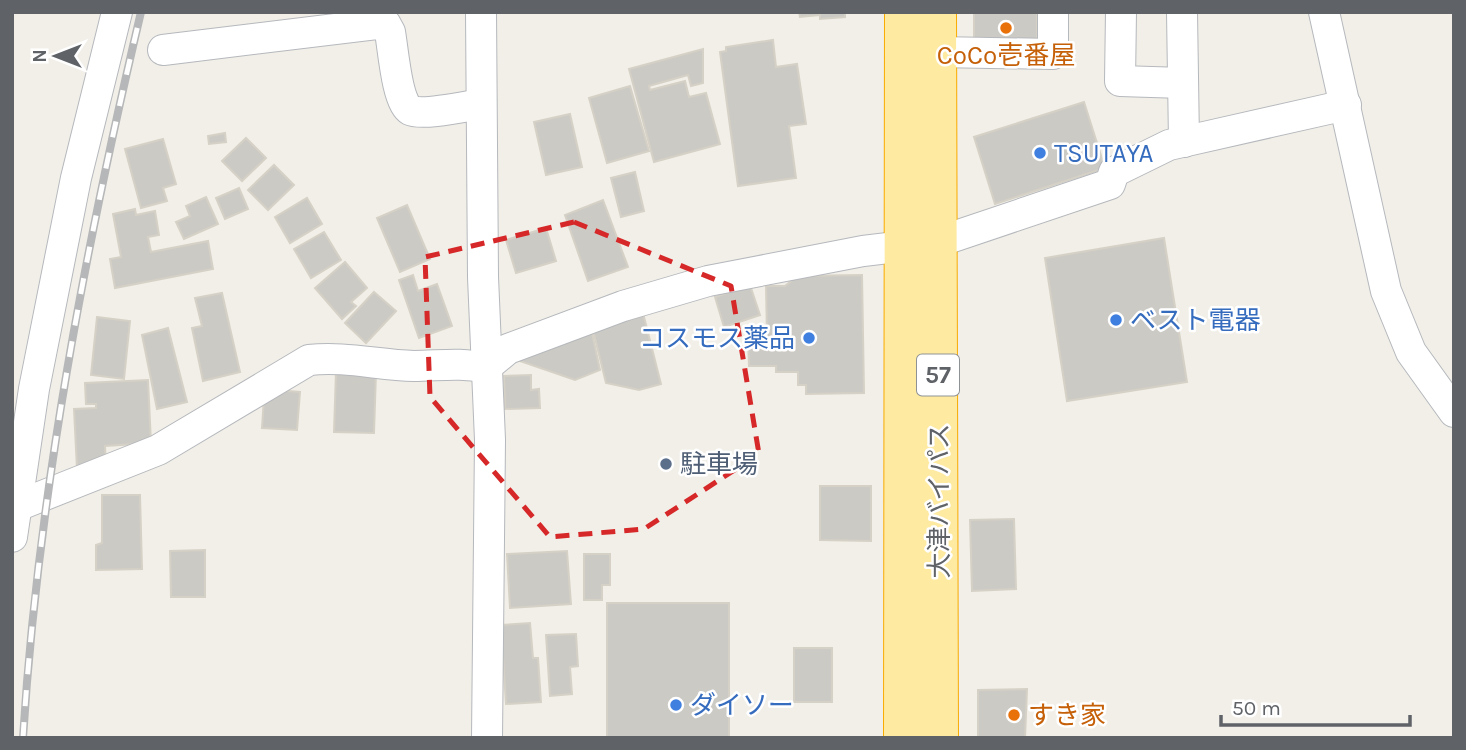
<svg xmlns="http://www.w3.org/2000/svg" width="1466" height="750" font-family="Karla,'Noto Sans JP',sans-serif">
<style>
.building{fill:#cccac5;stroke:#d6d1c6;stroke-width:2}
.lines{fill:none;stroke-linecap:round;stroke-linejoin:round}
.minor-casing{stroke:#b5b8bc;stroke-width:32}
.trunk-casing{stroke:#f9ab00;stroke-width:40}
.minor{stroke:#fff;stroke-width:30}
.trunk{stroke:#feeaa1;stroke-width:38}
.rail-casing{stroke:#b6b7b8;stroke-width:8}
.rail{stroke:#fff;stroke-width:5;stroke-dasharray:16;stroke-linecap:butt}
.marked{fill:none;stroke:#d62828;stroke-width:5;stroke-dasharray:14 9;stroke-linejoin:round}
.food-dot{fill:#e8710a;stroke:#fff;stroke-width:2.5}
.shop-dot{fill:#3f7fe0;stroke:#fff;stroke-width:2.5}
.service-dot{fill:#5c6f8a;stroke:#fff;stroke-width:2.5}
.labels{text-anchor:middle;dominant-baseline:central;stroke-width:5;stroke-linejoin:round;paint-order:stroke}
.shield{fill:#fff;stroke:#8f9295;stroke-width:2}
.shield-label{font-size:24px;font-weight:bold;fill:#5f6368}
.food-label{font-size:26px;fill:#c56008;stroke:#fff}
.shop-label{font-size:26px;fill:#366cbe;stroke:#fff;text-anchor:start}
.service-label{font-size:26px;fill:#4e5e75;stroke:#fff;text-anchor:start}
.street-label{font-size:26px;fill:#5f6368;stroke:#fff}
</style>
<rect width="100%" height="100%" fill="#f1efe8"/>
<!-- building -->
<g class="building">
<path d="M799 12H845V17L820 19V15L800 17Z"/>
<path d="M974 12H1037V43L974 44Z"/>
<path d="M773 40 776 67 797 64 806 124 789 126 796 178 738 186 720 52 726 51V47Z"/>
<path d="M703 49V83L691 86 688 75 649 86 650 90 685 81 689 97 706 93 720 144 654 162 629 69Z"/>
<path d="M630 86 649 151 607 163 589 98Z"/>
<path d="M1084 102 1105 168 995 204 974 137Z"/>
<path d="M570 114 582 167 546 175 534 122Z"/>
<path d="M225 133 226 142 209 144 208 136Z"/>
<path d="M246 138 266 158 242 181 222 161Z"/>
<path d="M163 139 176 184 163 188 167 201 141 208 125 149Z"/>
<path d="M274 165 294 185 268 210 248 190Z"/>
<path d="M635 172 644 211 621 217 611 178Z"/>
<path d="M239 188 248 209 225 219 216 198Z"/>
<path d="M206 197 218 224 184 239 176 222 190 216 186 206Z"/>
<path d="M307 198 322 224 290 243 275 217Z"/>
<path d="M603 200 628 267 588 281 565 215Z"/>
<path d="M407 205 430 259 400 272 377 218Z"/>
<path d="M135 209 136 215 155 211 159 235 148 237 151 252 208 241 213 269 115 288 110 259 121 257 113 214Z"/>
<path d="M546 228 556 261 516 273 506 240Z"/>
<path d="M324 232 341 260 311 278 294 249Z"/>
<path d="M1164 238 1187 382 1067 401 1045 258Z"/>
<path d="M345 262 367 288 351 302 356 306 342 319 315 288Z"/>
<path d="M413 275 418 291 437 284 452 326 419 338 399 280Z"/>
<path d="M862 275 864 393 806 394V385H798V372H776V366H749L748 337 767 336 766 286H785L797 276Z"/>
<path d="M750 285 760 315 724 327 715 297Z"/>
<path d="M374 292 396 311 366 343 345 323Z"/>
<path d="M222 293 240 372 203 381 192 328 202 326 195 298Z"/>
<path d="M642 309 661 384 639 390 606 383 591 322Z"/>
<path d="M97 317 130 321 124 379 91 375Z"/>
<path d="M168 328 187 402 157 409 142 335Z"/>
<path d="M591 328 600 370 575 380 514 359Z"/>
<path d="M336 371 376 372 374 433 334 432Z"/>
<path d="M531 375V390L539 389 540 408 505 409 504 376Z"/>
<path d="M148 380 151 443 105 446 106 468 77 469 74 409 96 408V404H86L85 383Z"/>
<path d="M263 389 300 392 297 430 262 428 264 397Z"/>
<path d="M820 486H871V541L820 540Z"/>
<path d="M102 495H140L142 569 96 570V545L102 543Z"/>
<path d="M1014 519 1016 589 972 591 970 520Z"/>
<path d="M205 550V597H171L170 551Z"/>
<path d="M567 551 571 604 510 608 507 554Z"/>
<path d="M584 554H610V585H602V600H584Z"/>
<rect x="607" y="603" width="122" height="135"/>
<path d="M530 623 533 658H538L541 702 506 704 501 625Z"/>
<path d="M576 634 578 666 570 667 572 694 550 696 546 635Z"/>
<rect x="794" y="648" width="38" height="54"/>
<path d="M1027 689 1025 738H978V690Z"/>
</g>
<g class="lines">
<defs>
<g id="minor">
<path d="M481 12 483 277 490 440 487 738"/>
<path d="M1121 12 1120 81 1183 83"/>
<path d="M1182 12 1184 142"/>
<path d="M1324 12 1386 291 1411 352 1454 412"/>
<path d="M163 50 385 23 390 32C393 48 397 103 410 110 422 116 467 106 481 104"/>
<path d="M937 52 1053 54V12"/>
<path d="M485 368 508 349 623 306 708 281 863 251 938 242 1110 184 1114 172 1169 145 1346 105"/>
<path d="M12 508 158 450 309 360C345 356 378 365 414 366 438 366 461 362 485 368"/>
<path d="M12 537 34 389 76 178 117 12"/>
</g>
<g id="trunk">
<path d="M937 12 939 738"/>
<path d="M903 738 904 12"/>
</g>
</defs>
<!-- minor casing -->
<use href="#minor" class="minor-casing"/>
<!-- trunk casing -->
<use href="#trunk" class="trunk-casing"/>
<!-- minor -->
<use href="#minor" class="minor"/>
<!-- trunk -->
<use href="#trunk" class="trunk"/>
<defs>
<path id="rail" d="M23 738C38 495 85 249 141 12"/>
</defs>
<!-- rail casing -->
<use href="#rail" class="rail-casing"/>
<!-- rail -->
<use href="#rail" class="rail"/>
</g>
<!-- marked area -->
<path class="marked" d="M574 222 731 286 759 454 644 529 550 537 430 397 425 257Z"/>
<!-- markers -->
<g class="food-dot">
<circle cx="1006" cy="28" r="7"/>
<circle cx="1014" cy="715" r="7"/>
</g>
<g class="shop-dot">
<circle cx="1040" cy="153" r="7"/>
<circle cx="1116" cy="320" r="7"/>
<circle cx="809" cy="338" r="7"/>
<circle cx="676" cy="705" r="7"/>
</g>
<circle class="service-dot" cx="666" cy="464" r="7"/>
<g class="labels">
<!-- shield labels -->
<rect class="shield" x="917" y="354.5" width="42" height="41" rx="5"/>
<g class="shield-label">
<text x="938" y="375">57</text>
</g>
<!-- food labels -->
<g class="food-label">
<text x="1006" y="55">CoCo壱番屋</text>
<text x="1028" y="715" text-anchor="start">すき家</text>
</g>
<!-- shop labels -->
<g class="shop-label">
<text x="1054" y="153">TSUTAYA</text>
<text x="1130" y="320">ベスト電器</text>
<text x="795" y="338" text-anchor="end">コスモス薬品</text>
<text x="690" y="705">ダイソー</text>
</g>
<!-- service labels -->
<g class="service-label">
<text x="680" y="464">駐車場</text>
</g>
<!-- street labels -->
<g class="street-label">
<text transform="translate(939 501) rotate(-90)">大津バイパス</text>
</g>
</g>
<!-- border -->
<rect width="1466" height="750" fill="none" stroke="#5f6368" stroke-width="28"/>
<!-- north arrow -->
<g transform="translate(56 56) rotate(270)" stroke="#ffffff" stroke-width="5" paint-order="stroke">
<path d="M0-5L12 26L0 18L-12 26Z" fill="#5f6368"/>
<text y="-10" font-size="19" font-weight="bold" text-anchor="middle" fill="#5f6368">N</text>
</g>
<!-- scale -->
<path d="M1221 715v10h189v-10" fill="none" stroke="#5f6368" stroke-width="3.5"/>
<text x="1232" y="715" font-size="21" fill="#5f6368" stroke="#ffffff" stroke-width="5" paint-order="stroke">50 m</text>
</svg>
